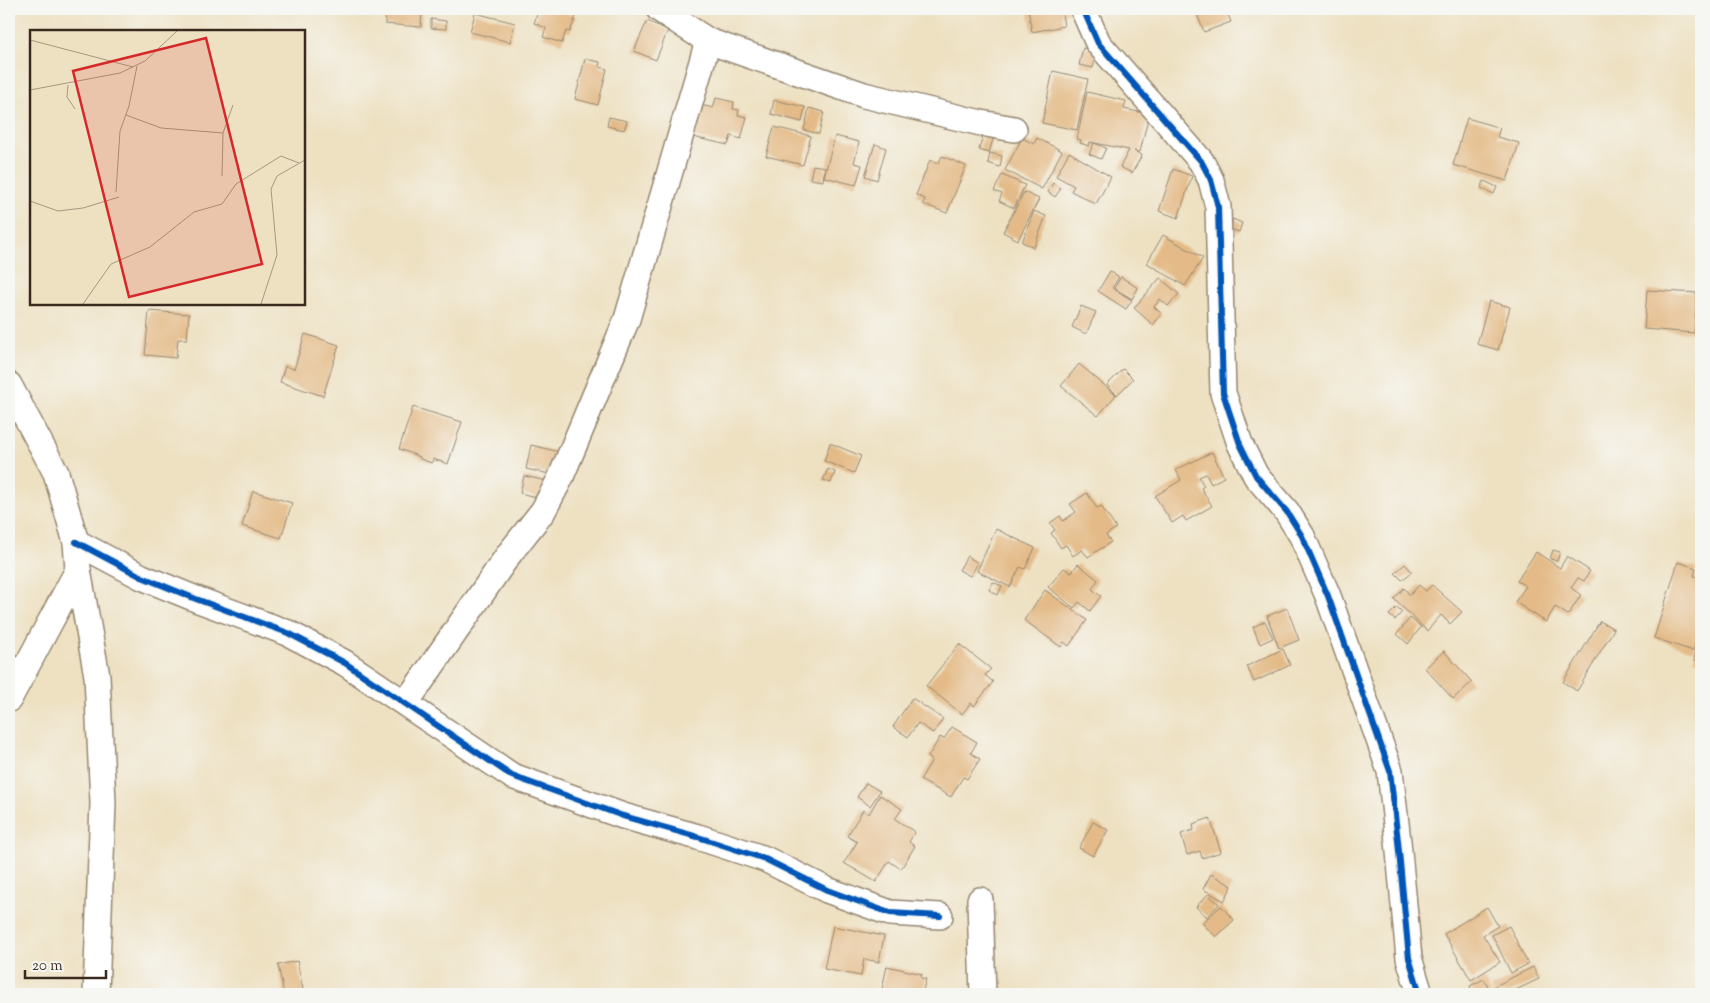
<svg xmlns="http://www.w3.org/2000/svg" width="1710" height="1003" font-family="'Sorts Mill Goudy',serif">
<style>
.building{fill:#e4bb88}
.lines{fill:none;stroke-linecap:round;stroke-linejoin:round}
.street-casing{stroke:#948670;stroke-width:28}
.street{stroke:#fff;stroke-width:25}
.cycleway-casing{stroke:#f6f6f2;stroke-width:9}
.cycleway{stroke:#0057b8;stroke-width:6}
.inset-road{fill:none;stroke:#a69880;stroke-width:1}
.view{fill:#d62828;fill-opacity:0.15;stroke:#d62828;stroke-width:2.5}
.inset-edge{fill:none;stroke:#3b2a1e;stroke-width:2.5}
</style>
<rect width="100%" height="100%" fill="#f6f6f2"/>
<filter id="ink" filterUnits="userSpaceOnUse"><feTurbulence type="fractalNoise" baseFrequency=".02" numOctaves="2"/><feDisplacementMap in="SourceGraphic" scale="10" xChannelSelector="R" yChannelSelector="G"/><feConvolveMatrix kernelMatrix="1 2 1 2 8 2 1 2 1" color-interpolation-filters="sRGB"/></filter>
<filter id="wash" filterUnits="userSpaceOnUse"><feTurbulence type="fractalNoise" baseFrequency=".0096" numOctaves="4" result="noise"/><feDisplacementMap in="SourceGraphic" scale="20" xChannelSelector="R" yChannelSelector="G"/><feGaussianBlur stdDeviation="1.12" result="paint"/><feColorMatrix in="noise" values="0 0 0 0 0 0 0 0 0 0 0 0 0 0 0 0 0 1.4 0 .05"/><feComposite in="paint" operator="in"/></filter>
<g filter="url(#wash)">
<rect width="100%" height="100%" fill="#eee1c2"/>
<g id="blocks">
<!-- building -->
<g class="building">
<path d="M386 9H422L421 27 385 24Z"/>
<path d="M539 9H554L576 16 570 32 566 31 562 43 543 37 546 28 534 23Z"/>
<path d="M1028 9H1073V12L1062 14 1064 26 1032 32Z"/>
<path d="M1195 9H1226L1231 22 1204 32Z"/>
<path d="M475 13 515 23 510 42 470 32Z"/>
<path d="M431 19 446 21V29L431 28Z"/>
<path d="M647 21 668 30 656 60 634 51Z"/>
<path d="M1083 48 1097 51 1093 68 1079 65Z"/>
<path d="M585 59 600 62 599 67 607 69 598 105 575 99Z"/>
<path d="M1053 71 1088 79 1077 130 1042 123Z"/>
<path d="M1087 92 1126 101 1124 109 1149 114 1140 152 1134 151 1142 155 1132 173 1120 167 1129 150 1090 142 1089 146 1080 143 1081 140 1077 139Z"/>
<path d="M716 98 734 102 733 109 739 110 738 115 747 117 741 139 731 136 728 145 693 137 701 105 713 108Z"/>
<path d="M774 100 805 107 802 122 771 114Z"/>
<path d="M809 108 824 112 819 134 804 130Z"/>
<path d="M609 117 627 121 624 130 607 126Z"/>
<path d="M1467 118 1500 128 1497 137 1519 143 1507 181 1453 165Z"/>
<path d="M774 127 811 136 803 165 766 156Z"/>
<path d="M835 136 859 142 854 163 862 165 856 185 824 177Z"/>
<path d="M983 136 993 139 989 153 979 150Z"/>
<path d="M1022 138 1034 144 1037 138 1062 151 1042 189 1005 170Z"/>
<path d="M1094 143 1106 148 1101 159 1089 154Z"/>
<path d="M875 144 886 148 877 180 865 176Z"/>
<path d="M1069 152 1111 177 1096 204 1071 191 1074 186 1056 176Z"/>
<path d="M990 153 1002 156 1000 167 988 163Z"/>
<path d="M942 156 966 166 947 213 923 204 925 199 916 195 930 160 938 164Z"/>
<path d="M813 165 825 167 823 181 810 179Z"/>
<path d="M1173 169 1192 176 1178 218 1159 211Z"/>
<path d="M1002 175 1025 185 1014 208 999 201 1002 194 994 191Z"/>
<path d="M1484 181 1497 187 1494 194 1481 188Z"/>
<path d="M1053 183 1061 188 1055 197 1048 192Z"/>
<path d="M1024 192 1039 199 1018 240 1003 232Z"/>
<path d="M1034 211 1046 216 1034 247 1022 242Z"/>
<path d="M1233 219 1242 223 1239 232 1230 229Z"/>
<path d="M1163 235 1203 258 1185 286 1147 263Z"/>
<path d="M1110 271 1119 277 1112 288 1132 300 1126 309 1098 291Z"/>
<path d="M1121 277 1138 288 1132 299 1114 288Z"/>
<path d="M1160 278 1179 294 1168 306 1160 299 1154 307 1162 314 1153 325 1134 308Z"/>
<path d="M1647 290 1697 293 1694 333 1644 329Z"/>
<path d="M1489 301 1510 307 1498 350 1477 344Z"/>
<path d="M1081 306 1096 312 1086 334 1072 327Z"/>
<path d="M149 311 189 314 187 339H178L176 358 145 355Z"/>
<path d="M305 334 339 345 323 396 280 382 285 366 294 369Z"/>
<path d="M1079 364 1116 395 1098 416 1061 386Z"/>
<path d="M1123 369 1133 379 1117 395 1107 385Z"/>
<path d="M413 407 462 422 448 464 433 459 432 463 420 459V457L399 449Z"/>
<path d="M830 443 861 456 854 473 824 461Z"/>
<path d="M531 445 564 453 559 476 526 469Z"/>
<path d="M1212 452 1224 477 1211 484 1206 474 1199 477 1204 486 1201 488 1212 506 1186 521 1183 516 1172 523 1155 496 1181 480 1176 470Z"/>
<path d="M828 469 835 472 831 483 823 480Z"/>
<path d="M524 476 547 481 543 499 520 493Z"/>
<path d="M253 491 292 503 281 538 242 526Z"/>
<path d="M1087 493 1097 508 1101 506 1116 528 1106 535 1111 542 1088 557 1082 550 1073 556 1066 545 1061 548 1051 533 1055 530 1050 523 1060 516 1063 521 1076 512 1070 504Z"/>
<path d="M996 529 1035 548 1025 569 1020 567 1010 587 977 571Z"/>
<path d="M1553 550 1560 552 1557 561 1550 559Z"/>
<path d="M1536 552 1560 568 1567 556 1590 571 1584 581 1578 578 1571 588 1581 595 1568 615 1555 607 1546 622 1515 602 1526 586 1517 581Z"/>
<path d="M967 556 978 563 970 576 959 570Z"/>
<path d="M1678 562 1696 568 1694 576 1701 578V624L1693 651 1654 638Z"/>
<path d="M1078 564 1098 580 1092 589 1101 596 1090 611 1079 602 1074 608 1048 587 1064 568 1071 573Z"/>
<path d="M1405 564 1412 572 1402 580 1395 573Z"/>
<path d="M993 582 1002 586 998 595 989 590Z"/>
<path d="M1419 585 1426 591 1432 585 1462 612 1450 624 1441 615 1427 631 1394 599 1404 588 1410 595Z"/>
<path d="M1045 590 1087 620 1069 646 1064 642 1061 647 1024 620Z"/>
<path d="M1397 607 1402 612 1395 620 1389 615Z"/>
<path d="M1287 608 1299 640 1279 648 1267 616Z"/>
<path d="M1410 618 1421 627 1408 644 1397 634Z"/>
<path d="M1265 621 1273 638 1260 644 1253 627Z"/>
<path d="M1600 621 1614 629 1577 691 1563 682Z"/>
<path d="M959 644 991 669 985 675 993 682 974 706 971 703 962 714 926 686Z"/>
<path d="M1283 649 1290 665 1254 682 1247 666Z"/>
<path d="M1696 649 1701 650V661L1694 660Z"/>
<path d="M1444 651 1472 682 1453 699 1425 668Z"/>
<path d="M912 698 943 719 933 733 918 723 908 737 893 727Z"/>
<path d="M952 727 977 742 971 753 980 759 967 779 963 777 951 797 920 780 932 760 928 757 940 737 944 739Z"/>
<path d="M866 783 880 791 870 806 857 797Z"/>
<path d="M880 795 902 809 895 819 915 832 909 842 915 846 901 869 889 861 876 882 844 863 857 842 847 836 863 810 869 814Z"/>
<path d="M1210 818 1221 852 1202 858 1200 851 1187 855 1181 834 1194 830 1193 824Z"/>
<path d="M1093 822 1108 830 1093 856 1079 848Z"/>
<path d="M1211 874 1232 886 1224 901 1203 889Z"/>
<path d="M1208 894 1219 904 1207 917 1196 907Z"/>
<path d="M1221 906 1234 920 1216 937 1202 923Z"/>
<path d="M1487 907 1498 926 1483 935 1500 962 1471 980 1444 934Z"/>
<path d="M833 926 884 936 879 962 864 959 861 976 824 969Z"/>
<path d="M1509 926 1528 964 1511 973 1492 935Z"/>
<path d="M297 961 304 994H284L278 965Z"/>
<path d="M887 966 922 974 921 978 926 979 922 994H881Z"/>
<path d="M1533 967 1539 979 1507 994H1494L1491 988Z"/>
<path d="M1484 979 1492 994H1474L1470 986Z"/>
</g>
</g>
</g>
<g filter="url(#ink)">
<use href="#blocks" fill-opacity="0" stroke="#948670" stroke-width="1"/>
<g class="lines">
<defs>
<g id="street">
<path d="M659 9 708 41 864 95 981 123 1014 129"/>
<path d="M1083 9 1098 43 1201 161 1211 180 1218 207 1223 393 1240 444 1256 476 1287 512 1302 536 1328 596 1390 771 1398 841 1409 958 1420 994"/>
<path d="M9 385 56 473 76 542 78 570 97 676 103 803 96 994"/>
<path d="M76 542 142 577 196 599 288 633 345 663 512 776 623 816 698 837 765 859 827 890 890 913 940 916"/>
<path d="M9 699 78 570"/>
<path d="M406 703 509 554 543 511 560 479 627 319 708 41"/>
<path d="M980 900 983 994"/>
</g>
</defs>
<!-- street casing -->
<use href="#street" class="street-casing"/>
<!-- street -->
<use href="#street" class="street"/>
<defs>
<g id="cycleway">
<path d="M1083 9 1098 43 1201 161 1211 180 1218 207 1223 393 1240 444 1256 476 1287 512 1302 536 1328 596 1390 771 1398 841 1409 958 1420 994"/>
<path d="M76 542 142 577 196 599 288 633 345 663 512 776 623 816 698 837 765 859 827 890 890 913 940 916"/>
</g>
</defs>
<!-- cycleway casing -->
<use href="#cycleway" class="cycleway-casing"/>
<!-- cycleway -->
<use href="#cycleway" class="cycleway"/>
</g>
</g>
<!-- overview -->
<g transform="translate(30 30)">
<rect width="275" height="275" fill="#eee1c2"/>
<path class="inset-road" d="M0 10 103 37M38 55 37 67 45 79M0 60 90 43 115 31 147 1M96 85 131 98 193 103M192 146 193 103 203 75M86 162 90 101 99 76 107 36M0 171 28 181 53 178 89 167M53 274 81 234 120 217 164 182 192 174 206 154 251 126 269 133M231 274 247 225 241 159 247 146 275 130"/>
<path class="view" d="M176 8 232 234 99 267 43 41Z"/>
<rect width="275" height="275" class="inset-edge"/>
</g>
<!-- margin -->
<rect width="1710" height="1003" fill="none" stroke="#f6f6f2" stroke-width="30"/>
<!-- scale -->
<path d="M25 970v8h81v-8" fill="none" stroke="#3b2a1e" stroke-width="2.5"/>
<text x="32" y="970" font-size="15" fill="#3b2a1e" stroke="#f6f6f2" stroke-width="4" paint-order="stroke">20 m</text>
</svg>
